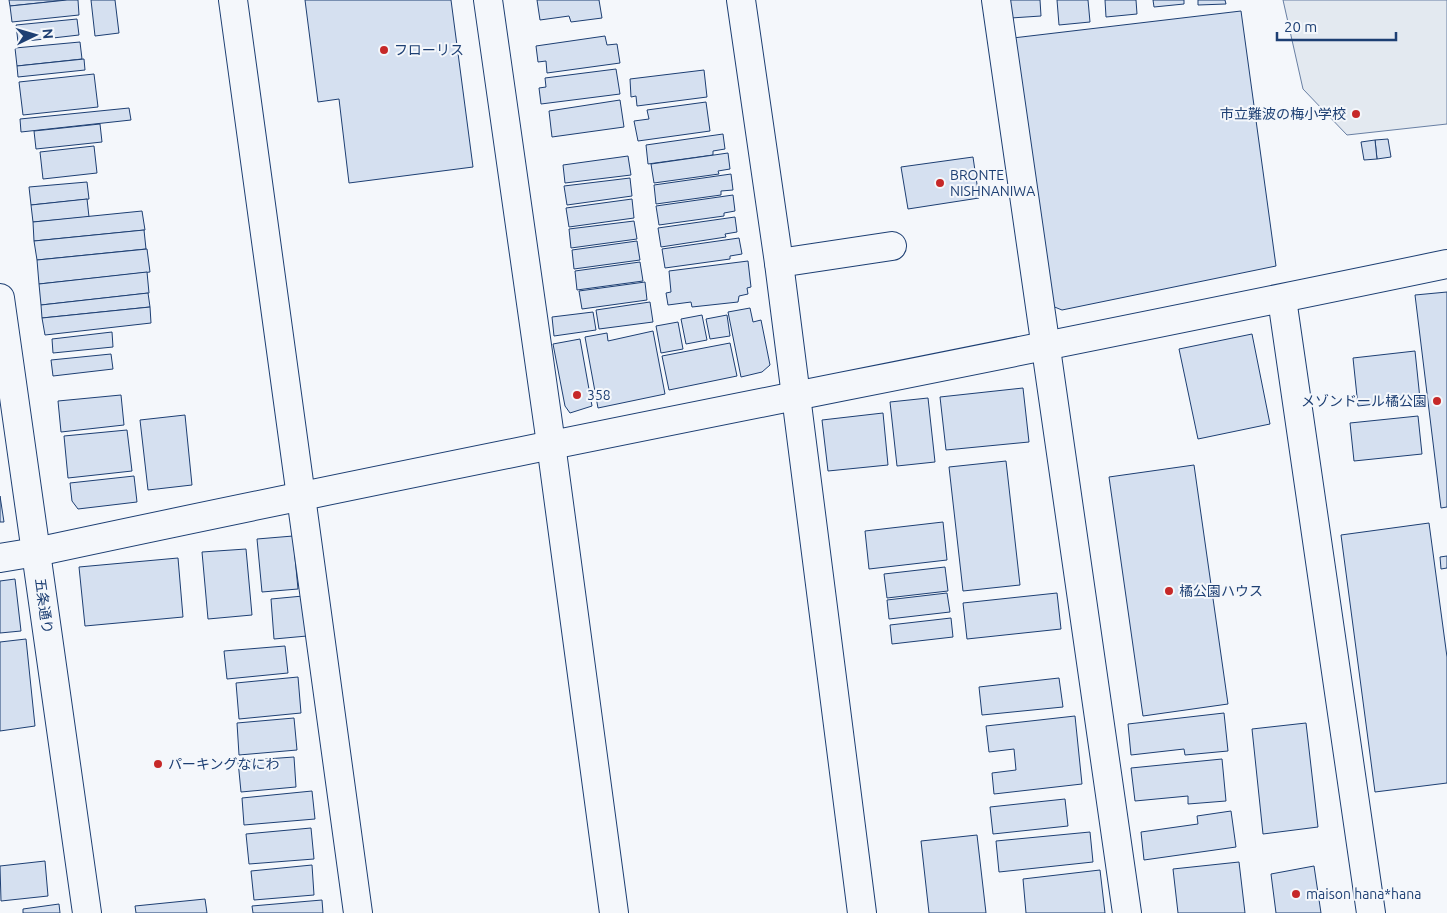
<svg xmlns="http://www.w3.org/2000/svg" width="1447" height="913" font-family="Ubuntu,'Noto Sans JP',sans-serif">
<style>
.green{fill:#e3e9f0;stroke:#687fa3}
.building{fill:#d5e0f0;stroke:#1d3f73}
.lines{fill:none;stroke-linecap:round;stroke-linejoin:round}
.minor-casing{stroke:#1d3f73;stroke-width:30}
.minor{stroke:#f4f7fb;stroke-width:28}
.poi-dot{fill:#c62828;stroke:#f4f7fb;stroke-width:2}
.labels{text-anchor:middle;dominant-baseline:central;stroke-width:4;stroke-linejoin:round;paint-order:stroke}
.poi-label{font-size:14px;fill:#1d3f73;stroke:#f4f7fb;text-anchor:start}
.street-label{font-size:14px;fill:#1d3f73;stroke:#f4f7fb}
</style>
<rect width="100%" height="100%" fill="#f4f7fb"/>
<!-- green -->
<path class="green" d="M1283 0H1447V124L1347 135 1303 89Z"/>
<!-- building -->
<g class="building">
<path d="M9 0H67L10 6Z"/>
<path d="M67 0H78L79 15 12 22 10 6Z"/>
<path d="M91 0H115L119 33 95 36Z"/>
<path d="M305 0H451L473 167 349 183 339 99 318 102Z"/>
<path d="M537 0H599L602 18 571 22 569 16 540 20Z"/>
<path d="M1009 0H1040L1041 16 1011 18Z"/>
<path d="M1057 0H1088L1090 22 1059 25Z"/>
<path d="M1105 0H1136L1137 14 1106 17Z"/>
<path d="M1153 0H1184V4L1154 7Z"/>
<path d="M1198 0H1225L1226 4 1198 5Z"/>
<path d="M1241 11 1276 266 1062 310 1052 306 1013 38Z"/>
<path d="M77 19 79 35 18 42 16 25Z"/>
<path d="M605 36 607 45 617 44 620 63 547 73 546 61 538 62 536 46Z"/>
<path d="M80 42 82 59 17 66 15 48Z"/>
<path d="M84 59 85 70 18 77 17 66Z"/>
<path d="M616 69 620 94 541 104 539 88 546 87 545 78Z"/>
<path d="M704 70 707 97 637 106 636 96 631 97 630 79Z"/>
<path d="M94 74 98 107 23 115 19 82Z"/>
<path d="M620 100 624 127 552 137 549 111Z"/>
<path d="M706 102 710 131 638 141 634 121 649 119 647 110Z"/>
<path d="M129 108 131 120 21 132 20 119Z"/>
<path d="M100 124 102 142 36 149 34 131Z"/>
<path d="M723 134 725 149 713 151V155L648 164 646 145Z"/>
<path d="M1388 139 1391 157 1377 159 1375 140Z"/>
<path d="M1375 140 1377 159 1364 160 1361 142Z"/>
<path d="M94 146 97 173 43 179 40 152Z"/>
<path d="M728 153 730 169 718 171 719 174 654 183 651 164Z"/>
<path d="M628 156 631 175 565 183 563 165Z"/>
<path d="M973 157 979 198 908 209 901 167Z"/>
<path d="M731 174 733 190 721 191V195L656 204 654 185Z"/>
<path d="M630 178 632 196 567 205 564 186Z"/>
<path d="M87 182 89 199 31 205 29 187Z"/>
<path d="M733 195 735 211 724 213V216L659 225 656 206Z"/>
<path d="M87 199 89 217 33 222 31 205Z"/>
<path d="M632 199 634 218 569 227 566 208Z"/>
<path d="M142 211 145 230 34 241 33 222Z"/>
<path d="M735 217 737 232 725 234 726 237 661 247 658 228Z"/>
<path d="M634 221 637 239 571 248 569 229Z"/>
<path d="M144 230 146 249 37 260 34 241Z"/>
<path d="M739 238 742 254 730 256V259L665 268 662 249Z"/>
<path d="M637 241 640 260 574 269 572 250Z"/>
<path d="M147 249 150 272 39 284 37 260Z"/>
<path d="M748 261 751 287 747 288 748 294 739 296 738 302 692 307 691 302 668 305 666 293 671 292 669 271Z"/>
<path d="M640 262 643 281 577 290 575 271Z"/>
<path d="M147 272 149 293 41 305 39 284Z"/>
<path d="M645 282 647 300 582 309 579 291Z"/>
<path d="M1447 292V507L1441 508 1415 295Z"/>
<path d="M148 293 150 307 42 318 41 305Z"/>
<path d="M650 302 653 322 599 329 596 310Z"/>
<path d="M150 307 151 323 45 335 42 318Z"/>
<path d="M750 308 753 322 761 320 770 365 762 372 741 377 728 312Z"/>
<path d="M593 312 596 330 554 336 552 317Z"/>
<path d="M702 315 707 340 686 344 681 319Z"/>
<path d="M727 315 730 336 710 339 706 319Z"/>
<path d="M678 322 683 349 661 353 656 326Z"/>
<path d="M653 331 665 394 598 408 585 337 607 333 608 341Z"/>
<path d="M112 332 113 347 53 353 52 339Z"/>
<path d="M1252 334 1270 424 1198 439 1179 349Z"/>
<path d="M580 339 592 406 570 413 565 406 553 344Z"/>
<path d="M730 343 737 376 669 390 662 356Z"/>
<path d="M1415 351 1420 399 1358 406 1353 358Z"/>
<path d="M111 354 113 369 53 376 51 360Z"/>
<path d="M1023 388 1029 442 946 450 940 397Z"/>
<path d="M121 395 124 425 61 432 58 401Z"/>
<path d="M928 398 935 462 897 466 890 402Z"/>
<path d="M883 413 888 465 828 471 822 420Z"/>
<path d="M185 415 192 485 148 490 140 420Z"/>
<path d="M1418 416 1422 454 1354 461 1350 423Z"/>
<path d="M127 430 132 471 68 478 64 436Z"/>
<path d="M1006 461 1020 585 963 591 949 467Z"/>
<path d="M1194 465 1228 704 1143 716 1109 477Z"/>
<path d="M134 476 137 502 78 509 72 501 70 483Z"/>
<path d="M0 496 4 522H0Z"/>
<path d="M943 522 947 560 869 569 865 531Z"/>
<path d="M1429 523 1447 657V783L1375 792 1341 535Z"/>
<path d="M293 536 298 589 262 592 257 539Z"/>
<path d="M246 549 252 615 208 619 202 552Z"/>
<path d="M1447 556V568L1441 569 1440 557Z"/>
<path d="M178 558 183 617 85 626 79 567Z"/>
<path d="M945 567 948 591 887 598 884 574Z"/>
<path d="M15 579 21 631 0 633V581Z"/>
<path d="M947 593 950 612 889 619 887 600Z"/>
<path d="M1057 593 1061 629 967 639 963 603Z"/>
<path d="M303 596 307 636 274 639 271 599Z"/>
<path d="M951 618 953 637 892 644 890 625Z"/>
<path d="M26 639 35 726 0 731V642Z"/>
<path d="M285 646 288 673 227 679 224 651Z"/>
<path d="M298 677 301 713 239 719 236 683Z"/>
<path d="M1059 678 1063 707 982 715 979 687Z"/>
<path d="M1224 713 1228 751 1185 755 1184 749 1131 755 1128 724Z"/>
<path d="M1075 716 1082 784 994 794 992 773 1016 770 1014 749 989 752 986 726Z"/>
<path d="M294 718 297 750 239 755 237 723Z"/>
<path d="M1306 723 1318 827 1263 834 1252 729Z"/>
<path d="M294 757 296 787 241 792 238 761Z"/>
<path d="M1222 759 1226 801 1188 804V796L1135 801 1131 768Z"/>
<path d="M312 791 315 819 244 825 242 798Z"/>
<path d="M1065 799 1068 826 993 834 990 807Z"/>
<path d="M1231 811 1236 847 1144 860 1141 832 1198 824 1197 816Z"/>
<path d="M311 828 314 859 249 864 246 834Z"/>
<path d="M1090 832 1093 862 999 872 996 841Z"/>
<path d="M977 835 986 913H929L921 841Z"/>
<path d="M45 861 48 896 1 901 0 866Z"/>
<path d="M1239 862 1245 913H1178L1173 869Z"/>
<path d="M312 865 314 895 254 900 251 871Z"/>
<path d="M1314 866 1321 913H1276L1271 874Z"/>
<path d="M1100 870 1105 913H1026L1023 879Z"/>
<path d="M205 899 207 913H136L135 906Z"/>
<path d="M322 900 323 913H253L252 906Z"/>
<path d="M59 904 60 913H23V909Z"/>
</g>
<g class="lines">
<defs>
<g id="minor">
<path d="M233 0 358 913"/>
<path d="M488 0 551 444 614 913"/>
<path d="M741 0 779 263 862 913"/>
<path d="M996 0 1127 913"/>
<path d="M779 263 892 246"/>
<path d="M0 298 87 913"/>
<path d="M1282 299 1371 913"/>
<path d="M0 558 36 552C505 451 977 362 1447 264"/>
</g>
</defs>
<!-- minor casing -->
<use href="#minor" class="minor-casing"/>
<!-- minor -->
<use href="#minor" class="minor"/>
</g>
<!-- markers -->
<g class="poi-dot">
<circle cx="384" cy="50" r="5"/>
<circle cx="1356" cy="114" r="5"/>
<circle cx="940" cy="183" r="5"/>
<circle cx="577" cy="395" r="5"/>
<circle cx="1437" cy="401" r="5"/>
<circle cx="1169" cy="591" r="5"/>
<circle cx="158" cy="764" r="5"/>
<circle cx="1296" cy="894" r="5"/>
</g>
<g class="labels">
<!-- poi labels -->
<g class="poi-label">
<text x="394" y="50">フローリス</text>
<text x="1346" y="114" text-anchor="end">市立難波の梅小学校</text>
<text x="950" y="175">BRONTE<tspan x="950" dy="16">NISHNANIWA</tspan></text>
<text x="587" y="395">358</text>
<text x="1427" y="401" text-anchor="end">メゾンドール橘公園</text>
<text x="1179" y="591">橘公園ハウス</text>
<text x="168" y="764">パーキングなにわ</text>
<text x="1306" y="894">maison hana*hana</text>
</g>
<!-- street labels -->
<g class="street-label">
<text transform="translate(44 606) rotate(82)">五条通り</text>
</g>
</g>
<!-- north arrow -->
<g transform="translate(35 35) rotate(85)" stroke="#f4f7fb" stroke-width="4" paint-order="stroke">
<path d="M0-4L9 19L0 12L-9 19Z" fill="#1d3f73"/>
<text y="-8" font-size="14" font-weight="bold" text-anchor="middle" fill="#1d3f73">N</text>
</g>
<!-- scale -->
<path d="M1277 32v8h119v-8" fill="none" stroke="#1d3f73" stroke-width="2.5"/>
<text x="1284" y="32" font-size="15" fill="#1d3f73" stroke="#f4f7fb" stroke-width="4" paint-order="stroke">20 m</text>
</svg>
